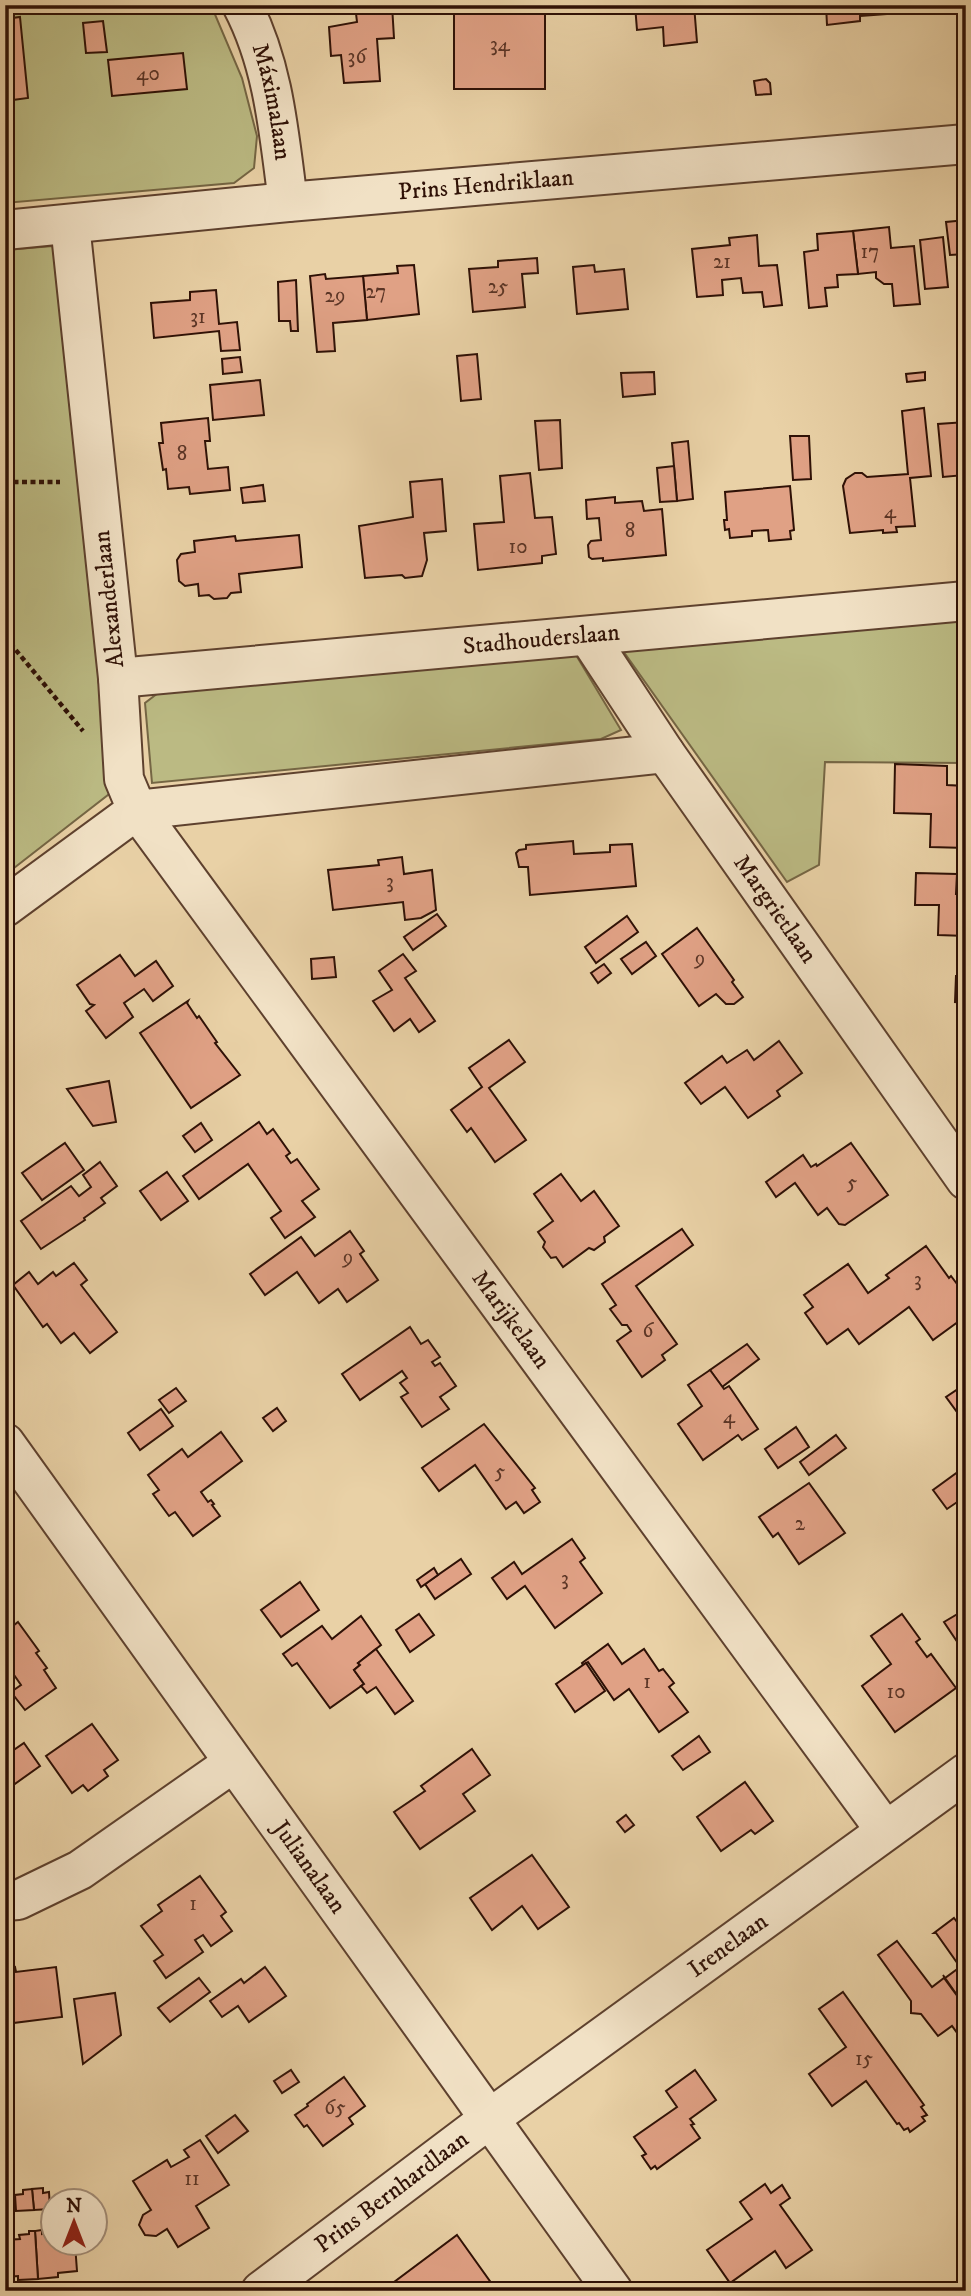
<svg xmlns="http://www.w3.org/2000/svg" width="971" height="2296" font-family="'IM FELL DW Pica',serif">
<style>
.green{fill:#bbba83;stroke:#756644;stroke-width:2}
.building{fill:#e0a185;stroke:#2f1106;stroke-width:2}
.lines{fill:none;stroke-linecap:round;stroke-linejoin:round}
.minor-casing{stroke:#5e412e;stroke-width:42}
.path{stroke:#2f1106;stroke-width:4.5;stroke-dasharray:5 3.5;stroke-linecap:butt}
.minor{stroke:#f1e1c5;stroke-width:38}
.labels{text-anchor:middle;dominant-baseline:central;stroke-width:6;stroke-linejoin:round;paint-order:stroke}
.number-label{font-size:21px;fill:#5b3526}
.street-label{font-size:24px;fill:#2f1106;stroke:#f1e1c5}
</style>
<rect width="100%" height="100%" fill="#e9d1a6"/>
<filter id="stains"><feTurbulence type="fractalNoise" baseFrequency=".00286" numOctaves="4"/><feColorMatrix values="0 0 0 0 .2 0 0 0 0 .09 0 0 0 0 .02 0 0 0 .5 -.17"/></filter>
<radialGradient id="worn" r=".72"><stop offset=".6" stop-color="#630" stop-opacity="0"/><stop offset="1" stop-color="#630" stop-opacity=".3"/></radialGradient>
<!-- green -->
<g class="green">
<path d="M5 5H211L242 78 257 136 254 168 234 183 5 203Z"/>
<path d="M53 246 102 711 113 791 5 875V250Z"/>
<path d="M966 618V763L825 762 819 865 787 882 621 648Z"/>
<path d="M576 655 621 730 601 739 152 783 145 703 162 690Z"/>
</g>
<!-- building -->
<g class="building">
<path d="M355 5H392L394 38 377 39 380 81 344 83 341 55 331 56 329 27 357 22Z"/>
<rect x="454" y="5" width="91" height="84"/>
<path d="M635 5H694L697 42 664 46 663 27 637 30Z"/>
<path d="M826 5H885L886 14 860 16V21L827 25Z"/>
<path d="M943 5H966V7L944 10Z"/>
<path d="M20 17 28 98 5 101V19Z"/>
<path d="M103 21 107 52 86 53 83 23Z"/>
<path d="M183 53 187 89 112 96 108 60Z"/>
<path d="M766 79 770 83 771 94 756 95 754 81Z"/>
<path d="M966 220V254L950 255 946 222Z"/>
<path d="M889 227 891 248 914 246 920 304 894 306 892 284H884L876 278V272L858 274 853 231Z"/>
<path d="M853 231 858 274 837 275 838 287 825 288 827 306 809 308 804 252 818 250 817 234Z"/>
<path d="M757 235 759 266 777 265 782 305 764 307 762 292 743 293 741 278 722 280 723 295 697 297 692 249 730 245 729 238Z"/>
<path d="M943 237 948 287 925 289 920 240Z"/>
<path d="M537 258 538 273 522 274 525 307 473 312 469 269 498 267V261Z"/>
<path d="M414 265 419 314 367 320 363 276 398 273 397 266Z"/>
<path d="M594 265 595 272 624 269 628 309 577 314 573 267Z"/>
<path d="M325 274 326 279 363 276 367 320 333 323 335 351 317 352 310 276Z"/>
<path d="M296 280 298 331H291L290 321H279L278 282Z"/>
<path d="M216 290 219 324 237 322 240 350 221 351 219 331 154 338 151 303 190 300V292Z"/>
<path d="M477 354 481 399 461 401 457 356Z"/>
<path d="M240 357 242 372 223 374 222 359Z"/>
<path d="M654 372 655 394 623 397 621 373Z"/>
<path d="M925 372V380L907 382 906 374Z"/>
<path d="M260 380 264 415 213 420 210 385Z"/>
<path d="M924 408 931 476 910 478 915 526 896 527 897 532 883 533V530L850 533 843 486 846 479 855 473H862L867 477 908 474 902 411Z"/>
<path d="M208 418 210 441H205L208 469 228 467 230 490 190 494 189 487 168 489 166 469 163 470 159 443H163L161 423Z"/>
<path d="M560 420 562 468 539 470 535 421Z"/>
<path d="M966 422V496L964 475 943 477 938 424Z"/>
<path d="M790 436H809L811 479 793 480Z"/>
<path d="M688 441 693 499 677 501 672 443Z"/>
<path d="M674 466 677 501 660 502 657 468Z"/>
<path d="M530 473 535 518 552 517 556 554 542 556V563L478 570 474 524 504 522 500 476Z"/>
<path d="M442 479 446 531 424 533 427 560 422 576 405 578 402 575 365 578 359 526 413 517 410 482Z"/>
<path d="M263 485 265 501 243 503 241 488Z"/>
<path d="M790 486 794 530 790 531 791 539 769 541 768 530 752 531V536L730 538 729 529 725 530 724 520H727L725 492Z"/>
<path d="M615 497V503L642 501 644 511 662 509 666 555 603 561V558L592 559 589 557 588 545 591 541 601 540 599 518 587 519 586 500Z"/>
<path d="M299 535 302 567 239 574 241 592 231 593 227 598 214 599 209 595 199 596 198 584 185 586 179 581 177 560 181 554 195 552 194 541 235 536 236 541Z"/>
<path d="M895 764 947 766V785L966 786V848L930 847 931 814 894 813Z"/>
<path d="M573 841 574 854 610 852V845L632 844 636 886 530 895 528 867H519L516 853 519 850 526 849V845Z"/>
<path d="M402 857 404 874 432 870 436 910 421 918 405 920 403 902 333 910 328 870 379 865 378 860Z"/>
<path d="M916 873 957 874 956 894H966V936L938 935 939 905H915Z"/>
<path d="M437 914 446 926 413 950 404 937Z"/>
<path d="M627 916 638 932 596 963 585 947Z"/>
<path d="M697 928 734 980 732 982 743 997 734 1004H726L716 994 699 1006 662 954Z"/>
<path d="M646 942 656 956 632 974 621 959Z"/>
<path d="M403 954 416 971 405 978 435 1021 419 1032 410 1019 394 1031 373 1001 392 990 379 971Z"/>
<path d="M120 955 135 976 156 961 173 986 153 1001 144 989 124 1003 133 1017 106 1038 86 1011 94 1005 90 1004 77 985Z"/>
<path d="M334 957 336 977 312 979 311 959Z"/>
<path d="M604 964 611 973 598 983 591 973Z"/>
<path d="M956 976H966V1003L955 1002Z"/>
<path d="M188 1001 187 1003 197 1018 199 1016 217 1042 215 1043 240 1075 191 1108 140 1033Z"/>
<path d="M509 1040 525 1062 489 1088 526 1140 495 1162 471 1128 467 1132 451 1110 482 1087 469 1068Z"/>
<path d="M779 1041 802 1073 777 1091 780 1096 748 1118 725 1087 701 1104 685 1083 722 1056 727 1063 747 1050 754 1060Z"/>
<path d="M109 1081 116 1122 93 1126 67 1089Z"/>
<path d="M259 1122 267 1134 273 1129 290 1153 286 1156 291 1163 297 1159 319 1189 302 1201 315 1217 285 1238 271 1218 281 1211 248 1164 199 1199 183 1176Z"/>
<path d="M201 1123 212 1140 195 1152 183 1136Z"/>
<path d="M65 1143 84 1170 42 1200 22 1173Z"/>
<path d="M851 1143 888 1195 845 1225 839 1224 827 1208 818 1215 795 1183 776 1197 766 1182 803 1155 811 1167 816 1164 817 1166Z"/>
<path d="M100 1162 117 1186 101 1198 105 1203 84 1218 85 1220 41 1249 21 1221 71 1186 79 1196 91 1187 83 1175Z"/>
<path d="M167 1172 188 1201 161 1220 140 1191Z"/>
<path d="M561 1174 581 1201 594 1191 619 1226 604 1237 605 1242 594 1250 589 1248 563 1267 556 1257 551 1258 543 1247 545 1242 538 1232 553 1221 534 1194Z"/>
<path d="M682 1229 693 1245 636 1286 677 1344 662 1355 665 1360 642 1377 617 1341 631 1331 627 1325H622L610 1309 616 1305 602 1284Z"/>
<path d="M350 1231 364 1251 360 1254 378 1280 347 1302 338 1289 319 1303 297 1272 265 1295 250 1274 301 1237 315 1256Z"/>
<path d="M926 1246 949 1278 951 1276 966 1296V1316L933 1340 909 1307 859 1344 848 1329 827 1344 805 1313 813 1307 804 1295 848 1264 868 1293 889 1278 886 1275Z"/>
<path d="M74 1263 87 1280 81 1285 117 1332 90 1353 74 1333 61 1343 47 1324 43 1327 13 1285 29 1272 38 1284 53 1272 56 1276Z"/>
<path d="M410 1327 421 1344 428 1340 440 1357 432 1362 435 1366 440 1363 456 1386 440 1397 449 1409 422 1427 401 1397 408 1393 400 1383 407 1378 402 1371 360 1400 342 1374Z"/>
<path d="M747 1344 759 1359 722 1387 710 1370Z"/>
<path d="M710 1370 724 1389 729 1386 758 1429 742 1440 738 1435 703 1460 678 1424 702 1406 688 1385Z"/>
<path d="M961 1387 964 1392 966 1391V1417L958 1423 962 1419 946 1397Z"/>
<path d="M176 1388 186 1401 169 1413 159 1400Z"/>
<path d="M277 1408 286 1421 273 1431 263 1418Z"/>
<path d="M161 1409 173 1426 140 1450 128 1433Z"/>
<path d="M966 1417V1435L958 1423Z"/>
<path d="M484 1424 535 1488 532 1490 540 1502 524 1513 516 1502 506 1509 475 1465 439 1491 422 1468Z"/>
<path d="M796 1427 809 1447 778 1468 765 1449Z"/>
<path d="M221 1432 242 1461 201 1492 208 1502 211 1500 214 1504 212 1505 220 1516 193 1536 175 1512 169 1516 153 1494 159 1490 148 1475 182 1449 188 1457Z"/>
<path d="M836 1435 846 1448 809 1475 800 1462Z"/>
<path d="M966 1466V1496L947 1509 933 1490Z"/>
<path d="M809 1483 845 1533 799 1564 778 1533 773 1537 759 1517Z"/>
<path d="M572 1539 585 1558 580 1562 602 1593 555 1628 525 1586 507 1599 492 1578 514 1562 522 1574Z"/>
<path d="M461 1559 471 1574 435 1599 425 1584Z"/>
<path d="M434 1568 438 1575 421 1587 417 1580Z"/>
<path d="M300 1582 319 1610 281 1637 261 1610Z"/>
<path d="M966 1609V1647L962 1649 944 1622Z"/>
<path d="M419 1614 434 1635 410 1652 396 1630Z"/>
<path d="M902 1614 920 1639 916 1642 927 1657 931 1654 956 1688 895 1732 862 1686 891 1664 871 1636Z"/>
<path d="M361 1616 381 1645 358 1663 360 1665 354 1670 364 1684 330 1708 297 1663 292 1666 283 1654 322 1626 332 1639Z"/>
<path d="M18 1622 39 1651 36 1653 47 1668 44 1670 56 1688 25 1710 11 1692 21 1685 5 1662V1623L9 1629Z"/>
<path d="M608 1644 622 1664 644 1649 659 1671 663 1669 674 1683 669 1687 688 1712 659 1732 629 1689 614 1700 588 1662 583 1665 582 1663Z"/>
<path d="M376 1649 413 1701 395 1714 376 1687 367 1693 361 1686 364 1684 354 1670 360 1665 358 1663Z"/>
<path d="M586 1663 605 1691 575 1712 556 1684Z"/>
<path d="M92 1724 118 1760 104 1770 108 1776 88 1791 83 1785 72 1793 46 1756Z"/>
<path d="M699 1736 710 1752 683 1770 672 1756Z"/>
<path d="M24 1743 40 1766 5 1791V1756Z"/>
<path d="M472 1749 490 1775 463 1794 475 1811 420 1849 394 1812 425 1791 421 1786Z"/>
<path d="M745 1782 773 1821 755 1834 751 1830 721 1851 697 1817Z"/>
<path d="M626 1815 634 1825 625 1832 617 1822Z"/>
<path d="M532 1855 569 1907 538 1929 522 1906 492 1930 470 1898Z"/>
<path d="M200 1876 226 1912 221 1916 232 1931 211 1946 203 1935 195 1940 203 1952 166 1978 154 1961 163 1955 141 1926 162 1911 158 1905Z"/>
<path d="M954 1918 966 1934V2008L943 1975 945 1978 960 1967 936 1933H934Z"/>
<path d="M897 1941 932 1987 944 1978 966 2008V2045L952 2026 938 2036 921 2014 911 2013V2001L878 1955Z"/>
<path d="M15 1967 16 1972 56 1967 62 2017 5 2024V1969Z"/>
<path d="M265 1967 286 1996 249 2022 238 2006 222 2017 210 2001 241 1979 244 1983Z"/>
<path d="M199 1978 210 1992 170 2022 158 2008Z"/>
<path d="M843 1992 924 2105 921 2107 927 2115 922 2117 925 2121 910 2132 908 2128 904 2130 899 2123 897 2124 866 2081 832 2106 809 2074 846 2047 819 2009Z"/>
<path d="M115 1993 121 2035 83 2064 74 1999Z"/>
<path d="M291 2070 299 2082 282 2093 274 2081Z"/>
<path d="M695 2070 716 2100 690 2119 694 2124 691 2125 700 2138 657 2169 655 2166 651 2169 642 2156 646 2154 634 2137 677 2107 666 2091Z"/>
<path d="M344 2077 365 2106 349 2118 353 2124 323 2146 307 2125 304 2127 295 2115 308 2106 307 2104Z"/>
<path d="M235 2115 248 2131 218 2153 206 2136Z"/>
<path d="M200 2140 229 2185 196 2206 209 2228 178 2247 167 2229 156 2236 145 2235 139 2225 143 2215 151 2210 133 2181 167 2160 171 2167 189 2157 184 2150Z"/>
<path d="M765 2184 771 2193 782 2185 790 2198 780 2205 812 2250 786 2268 775 2251 730 2283 707 2250 752 2219 740 2202Z"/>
<path d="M43 2188V2193L49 2192 50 2209 34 2210 32 2189Z"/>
<path d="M32 2189 34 2210 16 2211 15 2195 23 2194V2190Z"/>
<path d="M42 2230V2234L52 2232V2244H75L77 2271 58 2273V2277L38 2279 35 2231Z"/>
<path d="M29 2231H35L38 2279 18 2280V2276L5 2277V2240L20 2239 19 2235 29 2234Z"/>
<path d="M457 2235 497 2291H382Z"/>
</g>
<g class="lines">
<defs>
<g id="minor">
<path id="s1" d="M242 5C274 66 279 134 288 202"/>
<path id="s2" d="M5 230 288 202 966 144"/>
<path id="s3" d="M588 636 665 753 966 1180"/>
<path id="s4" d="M118 678 966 601"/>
<path id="s5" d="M137 810 885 1830"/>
<path d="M137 810 665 753"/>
<path d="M5 907 137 810 124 779 118 678 70 224"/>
<path id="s6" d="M5 1443 613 2291"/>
<path d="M5 1901 18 1900 80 1870 233 1763"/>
<path id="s7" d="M261 2291 489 2119 966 1773"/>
</g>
</defs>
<!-- minor casing -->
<use href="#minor" class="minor-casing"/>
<!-- path -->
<g class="path">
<path d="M5 482H60"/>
<path d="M5 637 83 731"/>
</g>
<!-- minor -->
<use href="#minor" class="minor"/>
</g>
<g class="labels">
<!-- number labels -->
<g class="number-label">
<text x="500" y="45">34</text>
<text x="357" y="57">36</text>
<text x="148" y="74">40</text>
<text x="870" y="252">17</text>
<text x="722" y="262">21</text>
<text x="498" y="287">25</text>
<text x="376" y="292">27</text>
<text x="335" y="296">29</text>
<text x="198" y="317">31</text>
<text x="182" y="454">8</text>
<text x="890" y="512">4</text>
<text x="630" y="531">8</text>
<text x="518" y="547">10</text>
<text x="390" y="882">3</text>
<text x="700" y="959">9</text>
<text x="852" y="1183">5</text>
<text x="348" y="1258">9</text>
<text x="918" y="1280">3</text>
<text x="648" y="1331">6</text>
<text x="729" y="1417">4</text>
<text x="500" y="1472">5</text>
<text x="800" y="1524">2</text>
<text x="565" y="1579">3</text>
<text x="647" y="1682">1</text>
<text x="896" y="1692">10</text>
<text x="193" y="1904">1</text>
<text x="864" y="2059">15</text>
<text x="335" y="2108">65</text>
<text x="192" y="2179">11</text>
</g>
<!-- street labels -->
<g class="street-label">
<text stroke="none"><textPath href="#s1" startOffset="102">Máximalaan</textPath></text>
<text stroke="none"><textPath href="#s2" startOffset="483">Prins Hendriklaan</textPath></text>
<text transform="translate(109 599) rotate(-96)">Alexanderlaan</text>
<text stroke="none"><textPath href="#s4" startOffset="425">Stadhouderslaan</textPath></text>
<text stroke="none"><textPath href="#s3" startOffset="331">Margrietlaan</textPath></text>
<text stroke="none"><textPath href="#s5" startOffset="632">Marijkelaan</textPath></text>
<text stroke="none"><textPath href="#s6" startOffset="522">Julianalaan</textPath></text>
<text stroke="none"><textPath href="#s7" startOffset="581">Irenelaan</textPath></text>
<text stroke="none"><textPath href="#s7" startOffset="164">Prins Bernhardlaan</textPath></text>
</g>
</g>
<!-- margin -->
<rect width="971" height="2296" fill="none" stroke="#e9d1a6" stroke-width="28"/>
<rect x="7" y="7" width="957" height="2282" fill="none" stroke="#2f1106" stroke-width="3.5"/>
<rect x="14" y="14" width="943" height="2268" fill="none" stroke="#2f1106" stroke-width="2"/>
<!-- north arrow -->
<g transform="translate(74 2222)"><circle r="33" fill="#f1e1c5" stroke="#a38e79" stroke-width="2"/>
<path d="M0-5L12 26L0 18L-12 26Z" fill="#8f2418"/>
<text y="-10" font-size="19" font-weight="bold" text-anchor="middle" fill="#2f1106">N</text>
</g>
<rect width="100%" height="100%" filter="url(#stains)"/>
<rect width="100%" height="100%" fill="url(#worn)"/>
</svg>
